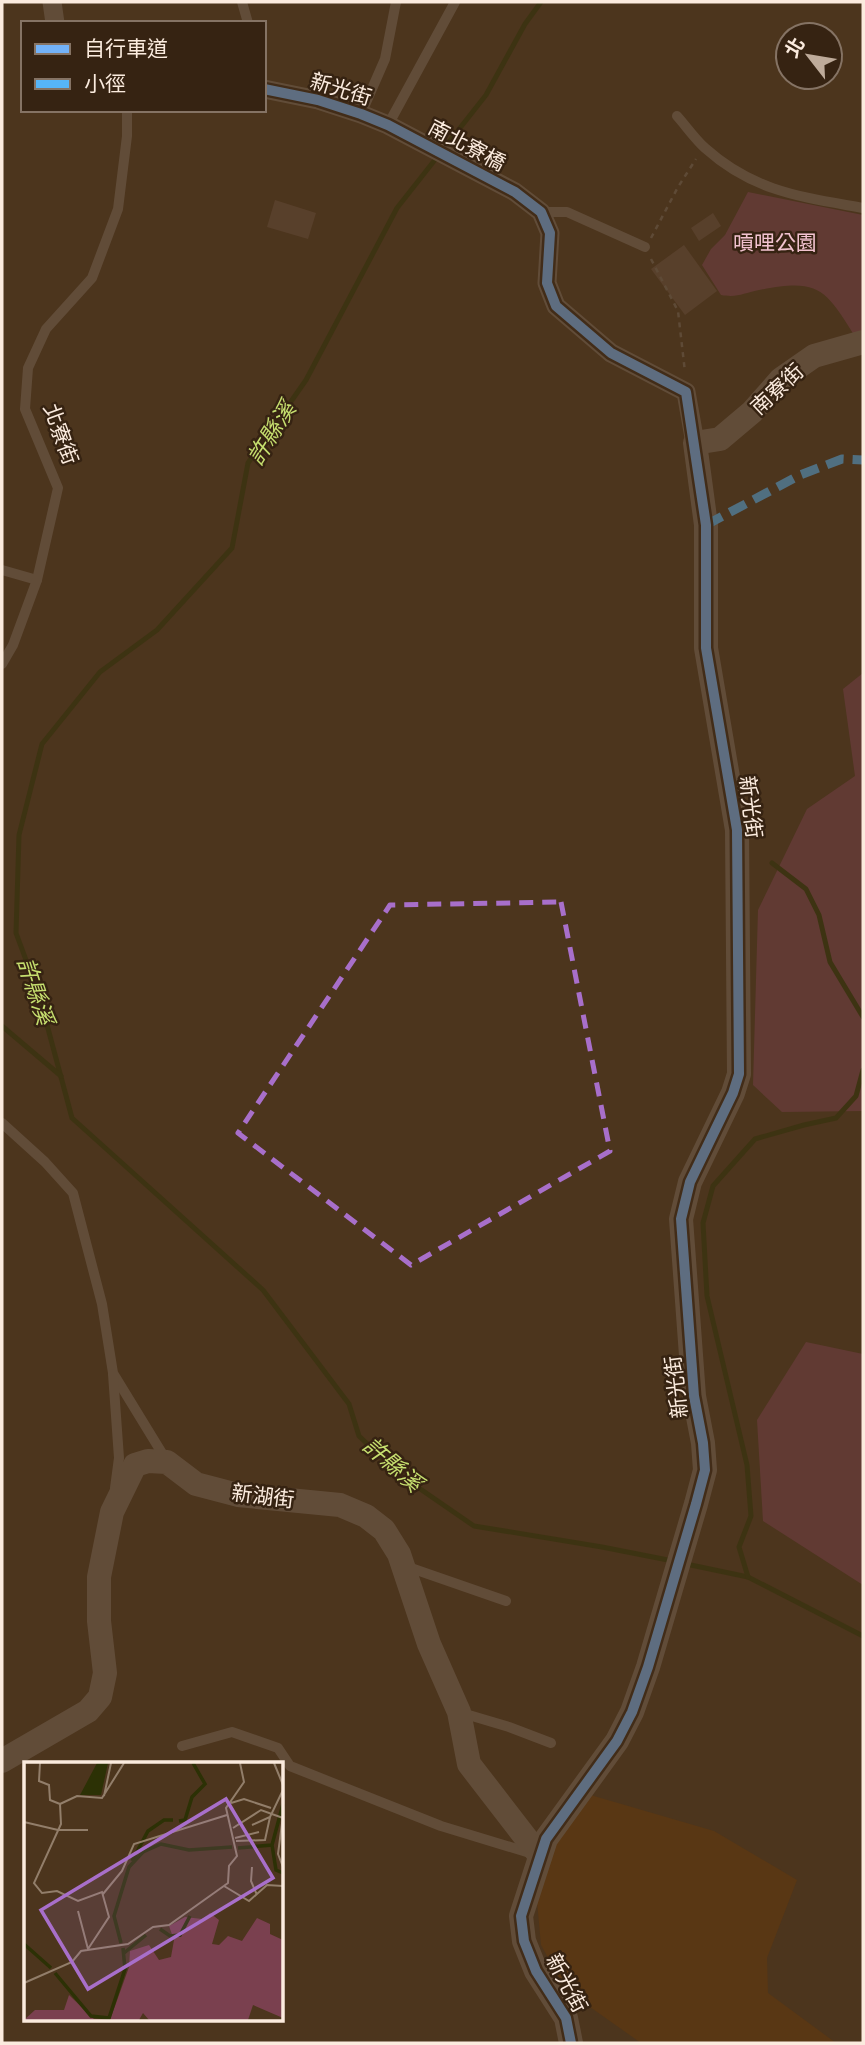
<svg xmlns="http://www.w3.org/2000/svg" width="865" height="2045" font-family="'PT Sans Narrow','Noto Sans TC',sans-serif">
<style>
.built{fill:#683a09}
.green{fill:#7a404f}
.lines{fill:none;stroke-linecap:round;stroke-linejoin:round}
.stream{stroke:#2c3105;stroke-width:5}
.building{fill:#674e3d}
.path{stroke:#736455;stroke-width:2.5;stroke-dasharray:5 5;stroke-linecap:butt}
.service{stroke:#7a695a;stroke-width:10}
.minor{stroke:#7a695a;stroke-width:19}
.tertiary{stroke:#7a695a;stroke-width:24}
.quiet{stroke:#56b5f8;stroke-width:9;stroke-dasharray:18 9;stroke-linecap:butt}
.cycleway-casing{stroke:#362312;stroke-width:15}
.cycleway{stroke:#73b2f8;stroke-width:10}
.marked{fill:none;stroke:#a86fca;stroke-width:5;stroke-dasharray:14 9;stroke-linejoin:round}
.labels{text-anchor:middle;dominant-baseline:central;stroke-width:5;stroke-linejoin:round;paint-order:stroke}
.street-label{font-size:21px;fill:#fbebde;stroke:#362312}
.park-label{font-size:21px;fill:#f2c3d0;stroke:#362312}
.water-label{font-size:23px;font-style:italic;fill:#c6df6f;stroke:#362312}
.inset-river{fill:none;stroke:#2c3105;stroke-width:3.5}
.inset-road{fill:none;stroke:#927e6a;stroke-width:2}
.view{fill:#a86fca;fill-opacity:0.15;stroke:#a86fca;stroke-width:3.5}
.inset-edge{fill:none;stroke:#fbebde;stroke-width:3.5}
</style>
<rect width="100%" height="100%" fill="#4c351d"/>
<!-- built -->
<path class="built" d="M587 1794 714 1831 797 1880 767 1958 768 1993 836 2043H641L566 1990 541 1945 536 1890 552 1837Z"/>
<!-- green -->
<g class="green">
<path d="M748 192 863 215V337L856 338C825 289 820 278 759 290 743 293 738 298 721 295L702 265 711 249 725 235Z"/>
<path d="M863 673V1111L782 1112 753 1085 758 910 807 809 855 776 843 689Z"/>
<path d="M806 1342 863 1354V1585L763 1521 757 1420Z"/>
</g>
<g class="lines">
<!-- stream -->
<g class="stream">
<path d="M541 2 525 24 486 95 397 208 306 380 248 463 232 548 157 630 100 672 42 744 19 835 16 933 39 995 72 1118 263 1290 349 1404 359 1436 400 1475 474 1526 602 1547 673 1561"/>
<path d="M772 863 806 889 819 915 830 962 863 1017"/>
<path d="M2 1026 61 1076"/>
<path d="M686 1564 748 1577 863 1636"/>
<path d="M748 1577 739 1547 751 1516 747 1465 707 1296 703 1223 713 1186 755 1139 804 1125 836 1118 856 1096 863 1070"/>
</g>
</g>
<!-- building -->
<g class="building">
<path d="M275 200 316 213 308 239 267 227Z"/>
<path d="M713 213 721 226 699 241 691 228Z"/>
<path d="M684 245 717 291 685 315 651 269Z"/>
</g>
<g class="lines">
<!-- path -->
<g class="path">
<path d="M651 238 678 187 696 159"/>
<path d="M651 259 678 311 685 372"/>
</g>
<!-- service -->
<g class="service">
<path d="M242 2 248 23"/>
<path d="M361 114 385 59 396 2"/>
<path d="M677 116C686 126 695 139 705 148 754 192 802 197 863 208"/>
<path d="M388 125 455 2"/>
<path d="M541 212H567L645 247"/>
<path d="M2 570 37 580"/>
<path d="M2 664 13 645 37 580 58 488 25 409 28 368 46 329 92 278 118 209 127 136V110"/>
<path d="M2 1123 45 1162 73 1193 102 1304 113 1373 165 1458"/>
<path d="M113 1374 119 1458 115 1488"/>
<path d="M408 1567 506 1601"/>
<path d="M462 1713 509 1727 551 1743"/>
<path d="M182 1746 232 1732 278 1748 290 1766 441 1826 530 1853"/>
</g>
<!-- minor -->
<g class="minor">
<path d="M52 2 55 23"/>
<path d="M264 89 318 100 361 114 388 125 515 192 541 212 550 233 547 283 556 306 611 353 686 392 695 443"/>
</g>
<!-- tertiary -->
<g class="tertiary">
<path d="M2 1761 88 1711 100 1697 105 1673 99 1621V1577L112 1512 135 1465 148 1461 167 1462 196 1484 238 1495 340 1505 366 1516 384 1530 399 1554 429 1644 459 1712 469 1764 540 1856"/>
<path d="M571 2043 566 2018 536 1971 524 1941 521 1916 546 1839 617 1741 632 1712 648 1667 696 1504 705 1470 703 1443 694 1396 681 1219 690 1182 733 1093 739 1074 737 830 706 648V525L695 443 720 439 752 412 781 379 814 356 863 342"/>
</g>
<!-- quiet -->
<path class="quiet" d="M706 525 800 475 842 459 863 460"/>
<defs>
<path id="cycleway" d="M264 89 318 100 361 114 388 125 515 192 541 212 550 233 547 283 556 306 611 353 686 392 706 525V648L737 830 739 1074 733 1093 690 1182 681 1219 694 1396 703 1443 705 1470 696 1504 648 1667 632 1712 617 1741 546 1839 521 1916 524 1941 536 1971 566 2018 571 2043"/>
</defs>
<!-- cycleway casing -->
<use href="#cycleway" class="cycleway-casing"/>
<!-- cycleway -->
<use href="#cycleway" class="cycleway"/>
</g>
<!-- marked area -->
<path d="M0 0H865V2045H0ZM561 902 610 1151 411 1265 238 1133 390 905Z" fill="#4c351d" fill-opacity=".55" fill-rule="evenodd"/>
<path class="marked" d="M561 902 610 1151 411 1265 238 1133 390 905Z"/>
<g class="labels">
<!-- street labels -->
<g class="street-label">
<text transform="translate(341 89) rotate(17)">新光街</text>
<text transform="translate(467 145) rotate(28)">南北寮橋</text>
<text transform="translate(777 389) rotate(-43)">南寮街</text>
<text transform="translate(61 434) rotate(70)">北寮街</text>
<text transform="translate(751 807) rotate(83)">新光街</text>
<text transform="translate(676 1387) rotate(-97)">新光街</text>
<text transform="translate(263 1496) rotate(7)">新湖街</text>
<text transform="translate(567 1983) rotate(62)">新光街</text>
</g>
<!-- park labels -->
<g class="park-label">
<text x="775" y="242">嗊哩公園</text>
</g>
<!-- water labels -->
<g class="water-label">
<text transform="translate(271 433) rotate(-58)">許縣溪</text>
<text transform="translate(36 991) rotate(72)">許縣溪</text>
<text transform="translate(393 1464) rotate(41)">許縣溪</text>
</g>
</g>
<!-- overview -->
<g transform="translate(24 1762)">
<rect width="259" height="259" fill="#4c351d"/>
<path d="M186 151 195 158 188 182 195 183 204 174 218 179 233 156 246 162V172L259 178V256L229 243 224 258H125L119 251 115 258H0L11 248H40L45 233 70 257 86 258 105 205 106 189 125 183 135 198 147 195 150 178 145 164 161 155 178 157Z" fill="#7a404f"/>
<path d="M73 1H84L77 33H56Z" fill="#2c3105"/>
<path class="inset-river" d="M155 59 161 58 168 35 181 22 169 1M248 83 252 108 259 111M214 86 248 83 259 42M108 99 124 69 140 58H149M136 167 146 174 156 173 166 154M97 181 90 154 105 105 119 90 137 82 165 88 208 85M0 182 27 206M100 191 122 173M31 211 67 254 85 256 101 207 99 186"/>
<path class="inset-road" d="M16 1 15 19 25 23 26 38 36 42 37 62 10 121 18 131 33 129 54 139 78 130 85 155 64 187M250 1 259 23M80 34 87 1M207 41 220 37 247 46M36 42 53 34 78 36 100 1M259 54 254 92 259 105M0 60 34 68H64M228 63 246 55 259 28M209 66 237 48 259 56M211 76 235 70M212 79 241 78 246 55M228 105 227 119 233 133M200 124 225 139 243 123 259 124M79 132 98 109 110 82 203 53M54 149 64 187M0 221 48 200 57 189 104 182 129 165 145 163 204 121 205 104 213 94 202 46 220 20 216 1"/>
<path class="view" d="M202 37 249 116 64 227 17 148Z"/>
<rect width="259" height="259" class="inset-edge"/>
</g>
<!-- border -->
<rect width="865" height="2045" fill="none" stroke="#fbebde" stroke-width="7"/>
<!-- legend -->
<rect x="21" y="21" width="245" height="91" fill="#362312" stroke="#857364" stroke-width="2"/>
<rect x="35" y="44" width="35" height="10" fill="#73b2f8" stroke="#857364" stroke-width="2"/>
<text x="84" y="56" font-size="21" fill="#fbebde">自行車道</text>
<rect x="35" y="79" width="35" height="10" fill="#56b5f8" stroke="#857364" stroke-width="2"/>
<text x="84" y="91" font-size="21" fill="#fbebde">小徑</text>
<!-- north arrow -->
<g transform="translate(809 56) rotate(301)"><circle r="33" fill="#362312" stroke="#857364" stroke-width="2"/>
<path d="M0-5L12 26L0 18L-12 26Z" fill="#beab9a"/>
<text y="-10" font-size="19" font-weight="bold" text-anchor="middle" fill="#fbebde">北</text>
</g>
</svg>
